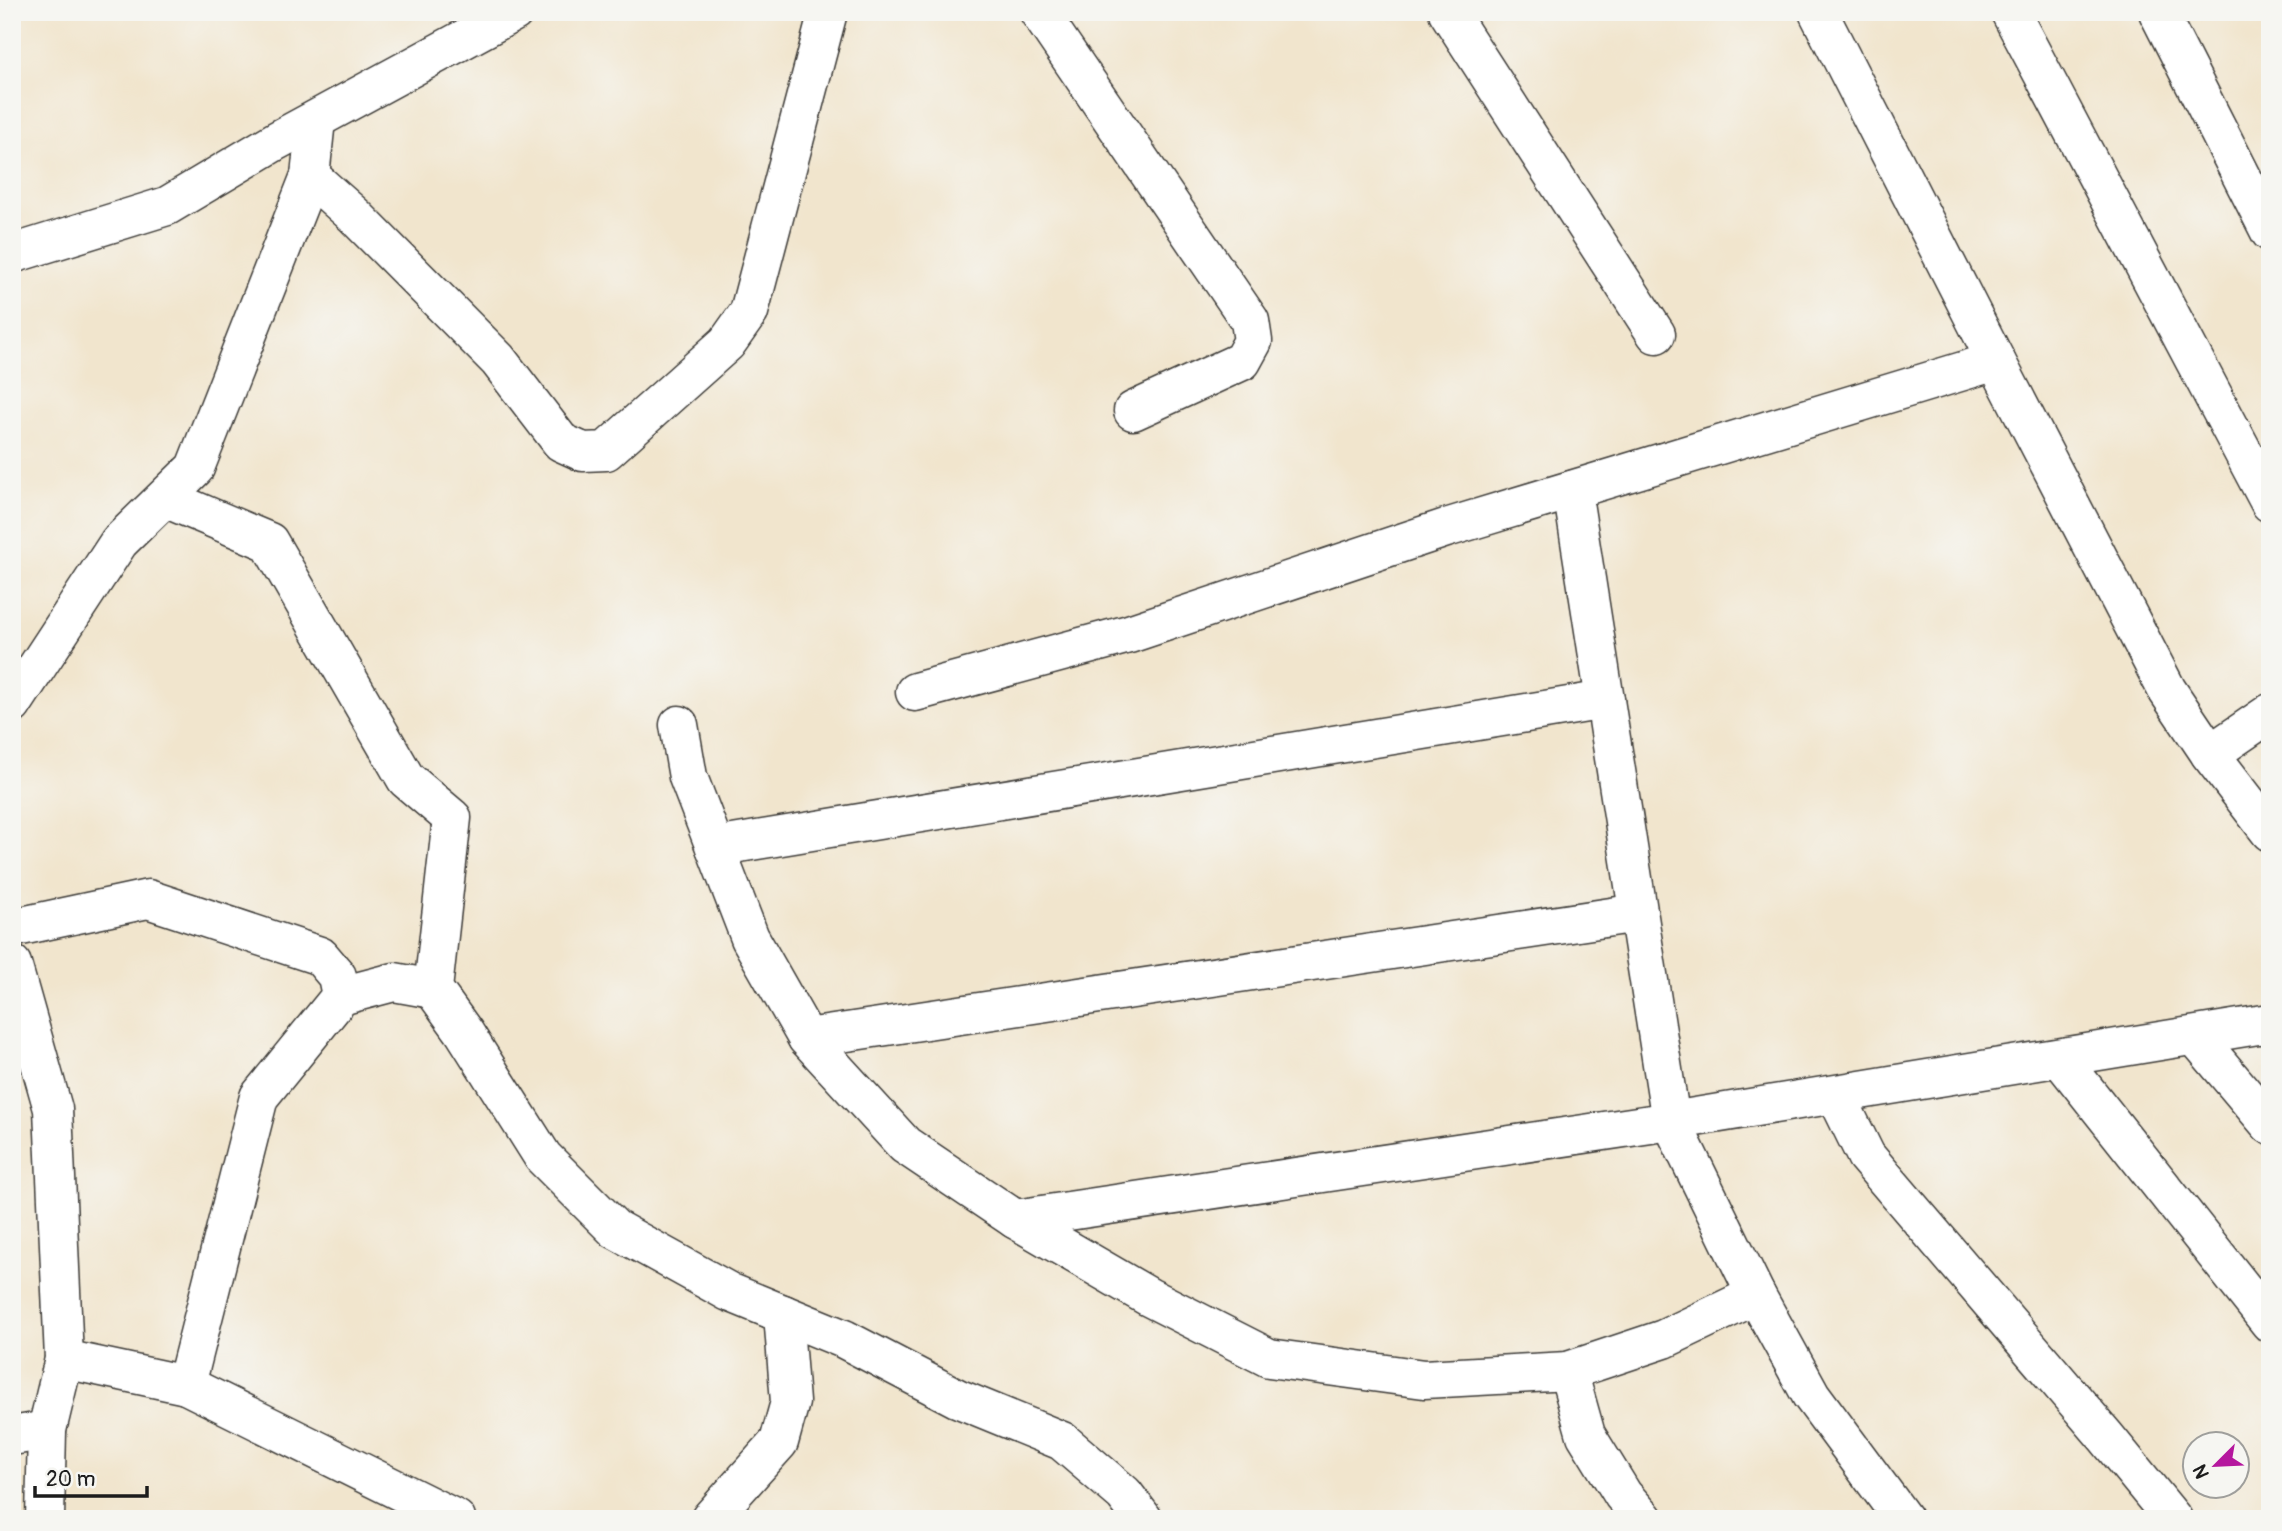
<svg xmlns="http://www.w3.org/2000/svg" width="2282" height="1531" font-family="Pangolin,sans-serif">
<style>
.lines{fill:none;stroke-linecap:round;stroke-linejoin:round}
.minor-casing{stroke:#3c3a37;stroke-width:41}
.minor{stroke:#fff;stroke-width:38}
</style>
<rect width="100%" height="100%" fill="#f6f6f2"/>
<filter id="ink" filterUnits="userSpaceOnUse"><feTurbulence type="fractalNoise" baseFrequency=".0143" numOctaves="2"/><feDisplacementMap in="SourceGraphic" scale="14" xChannelSelector="R" yChannelSelector="G"/><feConvolveMatrix kernelMatrix="1 2 1 2 8 2 1 2 1" color-interpolation-filters="sRGB"/></filter>
<filter id="wash" filterUnits="userSpaceOnUse"><feTurbulence type="fractalNoise" baseFrequency=".00686" numOctaves="4" result="noise"/><feDisplacementMap in="SourceGraphic" scale="28" xChannelSelector="R" yChannelSelector="G"/><feGaussianBlur stdDeviation="1.57" result="paint"/><feColorMatrix in="noise" values="0 0 0 0 0 0 0 0 0 0 0 0 0 0 0 0 0 1.4 0 .05"/><feComposite in="paint" operator="in"/></filter>
<g filter="url(#wash)">
<rect width="100%" height="100%" fill="#f1e5cd"/>
</g>
<g filter="url(#ink)">
<g class="lines">
<defs>
<g id="minor">
<path d="M1039 12 1250 321 1253 341 1242 361 1133 411"/>
<path d="M1448 12 1656 334"/>
<path d="M1818 12 1996 361 2167 690 2210 754 2270 832"/>
<path d="M2010 12 2270 503"/>
<path d="M2158 12 2270 232"/>
<path d="M310 176 355 216 498 360 561 442 583 452 606 451 727 343 749 312 828 12"/>
<path d="M12 254 167 206 276 141 514 12"/>
<path d="M1572 490 1671 1121 1756 1295 1811 1395 1903 1519"/>
<path d="M165 498 269 542 406 779 452 818 433 989 464 1032 543 1157 615 1229 729 1292 844 1339 957 1398 1062 1441 1124 1494 1143 1519"/>
<path d="M915 692 1129 634 1446 528 1996 361"/>
<path d="M12 705 119 542 195 468 310 176 316 120"/>
<path d="M679 725 688 777 750 938 807 1038 905 1145 1015 1219 1149 1297 1269 1358 1424 1379 1568 1371 1664 1339 1756 1295"/>
<path d="M2210 754 2270 713"/>
<path d="M715 847 1605 700"/>
<path d="M12 928 148 899 320 956 337 976 341 996 259 1097 186 1385 64 1359"/>
<path d="M12 964 53 1109 64 1359 47 1430 45 1519"/>
<path d="M341 996 394 982 433 989"/>
<path d="M2195 1036 2270 1125"/>
<path d="M807 1038 1638 913"/>
<path d="M2060 1058 2270 1323"/>
<path d="M1836 1095 1866 1156 2106 1437 2173 1519"/>
<path d="M1015 1219 1671 1121 2270 1023"/>
<path d="M1568 1371 1586 1435 1623 1495 1644 1519"/>
<path d="M186 1385 456 1519"/>
<path d="M12 1436 47 1430"/>
<path d="M710 1519 779 1442 790 1402 783 1314"/>
</g>
</defs>
<!-- minor casing -->
<use href="#minor" class="minor-casing"/>
<!-- minor -->
<use href="#minor" class="minor"/>
</g>
</g>
<!-- margin -->
<rect width="2282" height="1531" fill="none" stroke="#f6f6f2" stroke-width="42"/>
<!-- north arrow -->
<g transform="translate(2216 1465) rotate(246)"><circle r="33" fill="#f6f6f2" stroke="#9f9f9c" stroke-width="2"/>
<path d="M0-5L12 26L0 18L-12 26Z" fill="#b5179e"/>
<text y="-10" font-size="19" font-weight="bold" text-anchor="middle" fill="#1c1c1c">N</text>
</g>
<!-- scale -->
<path d="M35 1486v10h112v-10" fill="none" stroke="#1c1c1c" stroke-width="3.5"/>
<text x="46" y="1486" font-size="21" fill="#1c1c1c" stroke="#f6f6f2" stroke-width="5" paint-order="stroke">20 m</text>
</svg>
